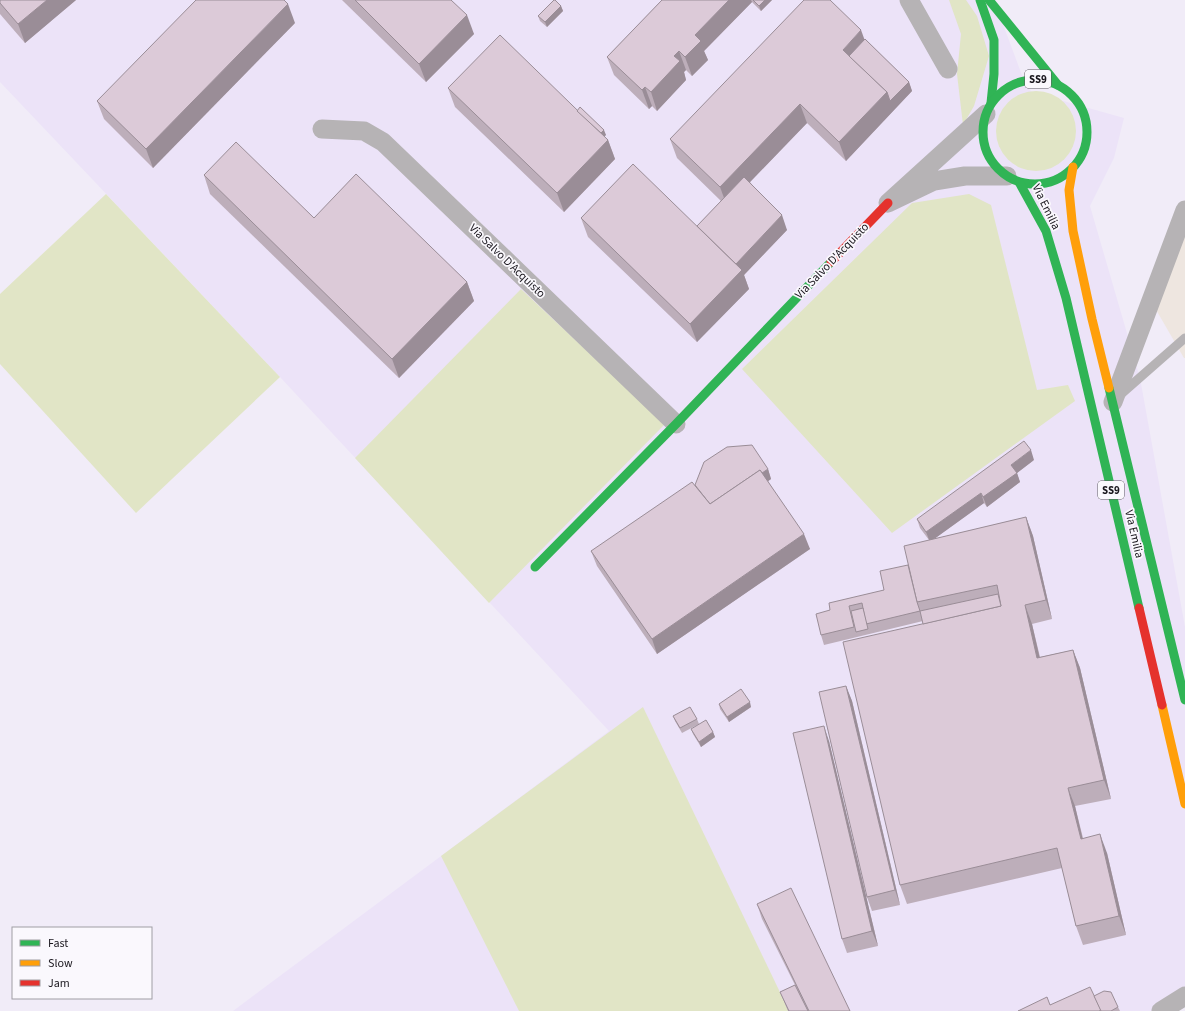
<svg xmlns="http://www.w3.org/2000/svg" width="1185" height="1011" font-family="'Source Sans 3',sans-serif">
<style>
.commercial{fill:#eee6e0}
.built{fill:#ece3f8}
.green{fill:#e1e5c6}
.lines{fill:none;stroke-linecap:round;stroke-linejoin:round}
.lane{stroke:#b6b3b5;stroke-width:9}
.street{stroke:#b6b3b5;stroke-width:19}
.fast{stroke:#30b455;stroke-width:9}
.slow{stroke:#ff9f0a;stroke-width:9}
.jam{stroke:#e5322d;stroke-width:9}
.wall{fill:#bdaeba}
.shaded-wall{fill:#9a8d97}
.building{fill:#dccad8;stroke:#9a8d97}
.labels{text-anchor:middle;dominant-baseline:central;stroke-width:3.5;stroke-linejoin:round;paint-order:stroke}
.shield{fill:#faf8fd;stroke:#5d5a61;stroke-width:1}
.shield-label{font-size:11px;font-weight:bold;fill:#1a171e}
.street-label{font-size:12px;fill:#1a171e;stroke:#faf8fd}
</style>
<rect width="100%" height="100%" fill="#f1ecf8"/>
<!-- commercial -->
<path class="commercial" d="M1185 217V358H1184L1151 301Z"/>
<!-- built -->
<path class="built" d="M0 0H996L995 3 1026 86 1032 92H1042L1060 100 1124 118 1114 158 1090 206 1140 378 1185 627V994L1152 1011H233L609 731 280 377 0 82Z"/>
<!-- green -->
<g class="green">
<path d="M949 0H966L977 16 989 56 974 106 963 125 957 74 961 34Z"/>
<circle cx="1036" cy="131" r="40"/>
<path d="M106 194 280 377 136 513 0 364V294Z"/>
<path d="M969 194 991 205 1037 390 1068 385 1075 401 892 533 742 369 912 203Z"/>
<path d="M521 289 665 424 489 603 355 458Z"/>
<path d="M643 707 789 1011H519L441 856Z"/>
</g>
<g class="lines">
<!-- lane -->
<path class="lane" d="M1120 395 1185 338"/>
<!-- street -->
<g class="street">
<path d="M909 0 948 69"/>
<path d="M986 114 888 203 934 181 965 176H1007"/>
<path d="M322 129 364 131 383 142 676 424"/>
<path d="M1113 402 1185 210"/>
<path d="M1161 1011 1185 996"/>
</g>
<!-- fast -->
<g class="fast">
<path d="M980 0 994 40V74L991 103"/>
<path d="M989 0 1058 85"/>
<circle cx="1035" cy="132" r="52"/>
<path d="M1019 182 1046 231 1066 298 1139 608"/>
<path d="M1109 388 1185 700"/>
<path d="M535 567 676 424 831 262"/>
</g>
<!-- slow -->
<g class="slow">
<path d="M1073 167 1069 190 1073 231 1092 319 1109 388"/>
<path d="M1162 705 1185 804"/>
</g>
<!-- jam -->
<g class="jam">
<path d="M831 262 888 203"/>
<path d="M1139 608 1162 705"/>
</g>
</g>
<!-- wall -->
<g class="wall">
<path d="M0 0H76L25 43 0 14Z"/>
<path d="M342 0H451L474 34 426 82Z"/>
<path d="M662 0H772L761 11 752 2 704 51 708 60 692 76 686 70 684 72 686 80 657 111 652 106 649 109 614 75 607 57Z"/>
<path d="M561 6 563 11 547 27 540 21 538 16Z"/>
<path d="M295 23 153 168 104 119 97 101Z"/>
<path d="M865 39 909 82 912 91 846 161 807 123 750 182 787 230 744 275 749 289 697 342 588 237 581 218 697 226 721 201 677 158 670 139Z"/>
<path d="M448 88 577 111 606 135 604 136 608 140 615 159 564 212 455 107Z"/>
<path d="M204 175 314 218 467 282 474 301 399 378 210 194Z"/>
<path d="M1034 460 1017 473 1020 482 987 507 984 503 934 539 1026 517 1033 536 1052 619 1032 624 1040 657 1073 650 1080 668 1111 799 1075 806 1083 838 1107 853 1126 935 1083 945 1076 926 1062 868 907 904 900 885 923 624V621L824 645 821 635 830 610 884 590 908 565 929 540 920 528 917 519Z"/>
<path d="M768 469 771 479 768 481 810 549 657 654 597 566 591 551 695 485Z"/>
<path d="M846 686 852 701 900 905 872 911 867 897Z"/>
<path d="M719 704 751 707 729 722 720 709Z"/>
<path d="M673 716 697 719 699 724 682 733 675 721Z"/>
<path d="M691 729 713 732 715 737 701 747 693 734Z"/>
<path d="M829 741 878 946 847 953 842 939Z"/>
<path d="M757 904 850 1011H788L780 992 795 985 762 919Z"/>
<path d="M1094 996 1118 1007 1120 1011H1018Z"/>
</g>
<!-- shaded-wall -->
<g class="shaded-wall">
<path d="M47 0H76L25 43 18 24Z"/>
<path d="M729 0H751L752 2 704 51 708 60 692 76 685 57 695 35Z"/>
<path d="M765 0H772L761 11 759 6Z"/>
<path d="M288 4 295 23 153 168 146 149Z"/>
<path d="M561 6 563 11 547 27 545 22Z"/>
<path d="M467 15 474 34 426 82 419 64Z"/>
<path d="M861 30 868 49 853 65 843 50Z"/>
<path d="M679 51 686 70 684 72 686 80 657 111 651 92 674 56Z"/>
<path d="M909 82 912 91 846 161 839 142 887 92Z"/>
<path d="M645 87 652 106 649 109 642 90Z"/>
<path d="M800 104 807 123 727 206 720 187Z"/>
<path d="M604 130 606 135 598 143 596 138Z"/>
<path d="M608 140 615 159 564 212 557 193Z"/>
<path d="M782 215 787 230 744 275 749 289 697 342 690 324 735 265Z"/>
<path d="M467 282 474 301 399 378 392 359Z"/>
<path d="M1031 450 1034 460 1017 473 1020 482 987 507 983 497 1011 465Z"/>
<path d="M768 469 771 479 715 519 711 509Z"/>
<path d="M981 493 984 503 930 542 926 532Z"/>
<path d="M1026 517 1033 536 1052 619 1046 600Z"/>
<path d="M804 534 810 549 657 654 652 639Z"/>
<path d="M1025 605 1032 624 1044 677 1037 658Z"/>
<path d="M1073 650 1080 668 1111 799 1104 780Z"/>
<path d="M846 686 852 701 900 905 895 890Z"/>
<path d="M750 702 751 707 729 722 727 717Z"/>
<path d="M824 726 829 741 878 946 872 931Z"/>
<path d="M713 732 715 737 701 747 699 742Z"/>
<path d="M1068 788 1075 806 1087 858 1081 839Z"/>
<path d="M1100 834 1107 853 1126 935 1119 916Z"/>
</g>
<!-- building -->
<g class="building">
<path d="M0 0H47L18 24 0 3Z"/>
<path d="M196 0H284L288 4 146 149 97 101Z"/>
<path d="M355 0H451L467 15 419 64Z"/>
<path d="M554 0H555L561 6 545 22 538 16Z"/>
<path d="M662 0H729L695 35 701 41 685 57 679 51 674 56 680 61 651 92 645 87 642 90 607 57Z"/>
<path d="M753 0H765L759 6Z"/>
<path d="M804 0H830L861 30 843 50 887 92 839 142 800 104 720 187 670 139Z"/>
<path d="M500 35 608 140 557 193 448 88Z"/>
<path d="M865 39 909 82 890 101 887 92 849 56Z"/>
<path d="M580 107 604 130 601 133 577 111Z"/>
<path d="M236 142 314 218 356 174 467 282 392 359 204 175Z"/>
<path d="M633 164 742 270 690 324 581 218Z"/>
<path d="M744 177 782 215 736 264 697 226Z"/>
<path d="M1024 441 1031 450 1011 465 1017 473 983 497 981 493 926 532 917 519Z"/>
<path d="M752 445 768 469 762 473 760 470 710 504 695 485 704 462 727 447Z"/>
<path d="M760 470 804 534 652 639 591 551 692 482 710 504Z"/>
<path d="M1026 517 1046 600 1025 605 1037 658 1073 650 1104 780 1068 788 1081 839 1100 834 1119 916 1076 926 1057 848 900 885 843 642 1001 606 997 585 917 602 904 546Z"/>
<path d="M908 565 917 602 920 611 866 624 862 603 849 606 854 627 821 635 816 614 830 610 829 603 884 590 880 571Z"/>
<path d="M998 594 1001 606 923 624 920 611Z"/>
<path d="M863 608 868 629 856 632 851 611Z"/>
<path d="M846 686 895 890 867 897 819 692Z"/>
<path d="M741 689 750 702 727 717 719 704Z"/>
<path d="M690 707 697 719 680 728 673 716Z"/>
<path d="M706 720 713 732 699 742 691 729Z"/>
<path d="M824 726 872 931 842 939 793 733Z"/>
<path d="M791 888 850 1011H809L757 904Z"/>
<path d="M795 985 808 1011H789L780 992Z"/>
<path d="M1090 987 1101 1010 1099 1011H1018L1047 997 1050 1005Z"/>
<path d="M1104 991 1111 992 1118 1007 1111 1011H1101L1094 996Z"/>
</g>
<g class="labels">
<!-- shield labels -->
<g class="shield">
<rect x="1025" y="70" width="26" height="18" rx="3"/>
<rect x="1098" y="481" width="26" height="18" rx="3"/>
</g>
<g class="shield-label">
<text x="1038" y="79">SS9</text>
<text x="1111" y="490">SS9</text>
</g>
<!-- street labels -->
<g class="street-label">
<text transform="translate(1046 207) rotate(64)">Via Emilia</text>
<text transform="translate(507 261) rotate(44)">Via Salvo D'Acquisto</text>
<text transform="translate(832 261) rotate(-46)">Via Salvo D'Acquisto</text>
<text transform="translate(1134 534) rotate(77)">Via Emilia</text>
</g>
</g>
<!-- legend -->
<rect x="12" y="927" width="140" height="72" fill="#faf8fd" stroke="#a09ea4"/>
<rect x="20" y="940" width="20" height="6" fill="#30b455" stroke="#a09ea4"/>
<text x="48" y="947" font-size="12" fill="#1a171e">Fast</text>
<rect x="20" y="960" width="20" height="6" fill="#ff9f0a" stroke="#a09ea4"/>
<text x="48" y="967" font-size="12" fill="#1a171e">Slow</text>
<rect x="20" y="980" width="20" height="6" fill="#e5322d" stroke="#a09ea4"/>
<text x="48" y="987" font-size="12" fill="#1a171e">Jam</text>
</svg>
